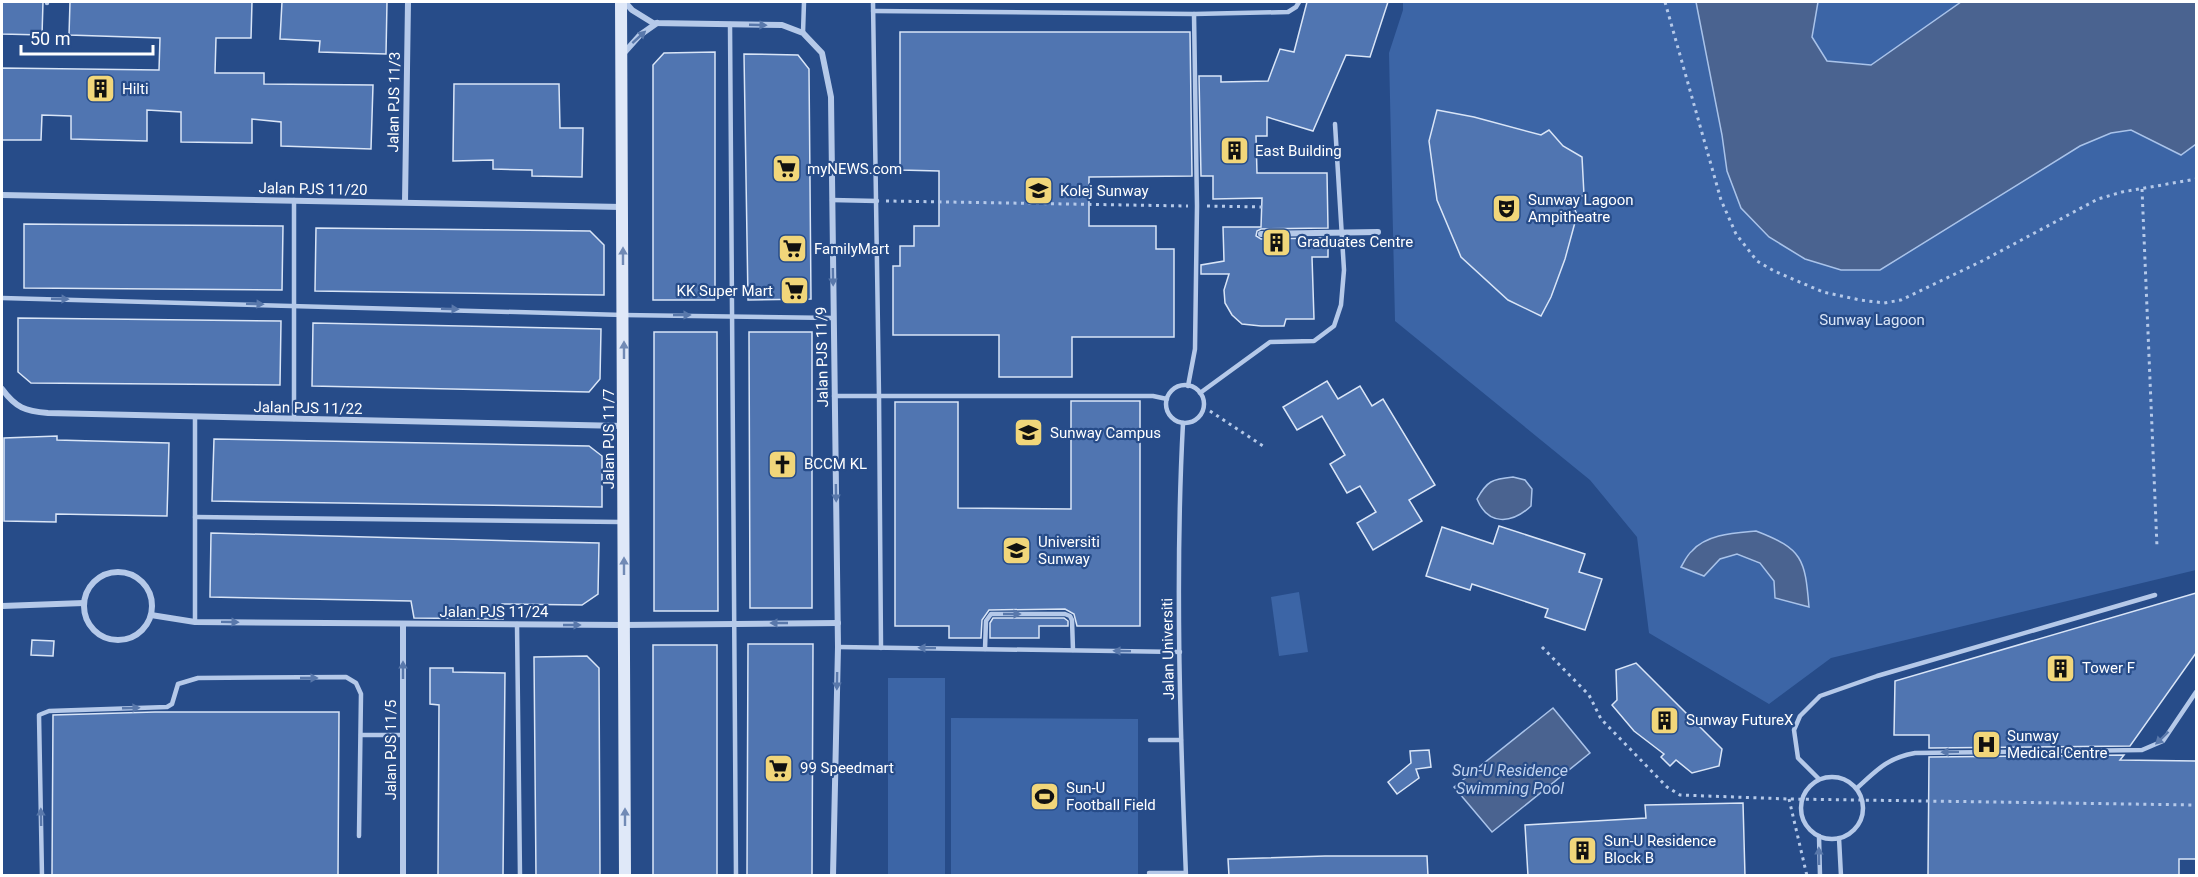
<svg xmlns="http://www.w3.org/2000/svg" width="2198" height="877" font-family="Roboto,sans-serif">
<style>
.green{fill:#3c65a6}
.water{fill:#4a6390;stroke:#a9c3ea;stroke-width:1.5}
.building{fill:#5075b1;stroke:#d9e5f7;stroke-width:1.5}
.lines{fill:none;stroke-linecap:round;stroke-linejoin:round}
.path{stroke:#b5c9e9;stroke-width:3;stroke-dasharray:3 4.5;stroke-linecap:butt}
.lane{stroke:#b5c9e9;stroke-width:4.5}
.street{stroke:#b5c9e9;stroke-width:6}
.secondary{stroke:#dfe8f8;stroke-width:12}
.path-bridge{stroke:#b5c9e9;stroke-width:3;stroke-dasharray:3 4.5;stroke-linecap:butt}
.street-bridge{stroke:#b5c9e9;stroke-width:6}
.oneway{fill:#5978ab}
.oneway2{fill:#718ab5}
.labels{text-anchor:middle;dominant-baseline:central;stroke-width:4.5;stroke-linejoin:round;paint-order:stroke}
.poi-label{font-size:15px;fill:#fff;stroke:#274c89;text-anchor:start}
.street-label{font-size:15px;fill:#fff;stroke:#274c89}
.park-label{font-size:15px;fill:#d9e5f7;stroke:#274c89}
.water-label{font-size:16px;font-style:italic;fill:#c0d3f0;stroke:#274c89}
</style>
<rect width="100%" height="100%" fill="#274c89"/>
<!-- green -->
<g class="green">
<path d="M1403 2H2196V570L1831 658 1769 704 1649 633 1637 537 1590 480 1395 321 1389 53 1403 10Z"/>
<path d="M1299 592 1308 652 1279 656 1271 597Z"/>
<rect x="888" y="678" width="57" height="197"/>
<path d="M951 718 1138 719V875H951Z"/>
</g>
<!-- water -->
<g class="water">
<path d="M1696 2H1818L1812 37 1827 61 1871 65 1961 2H2196V144L2181 155 2131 130 2111 133 2080 146 1880 270H1841L1805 259 1769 237 1741 208 1727 171 1722 135Z"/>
<path d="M1513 477 1525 480 1532 489 1531 506C1512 524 1488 526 1477 499 1487 481 1492 479 1513 477Z"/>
<path d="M1756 531C1803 549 1805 559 1809 607L1775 598 1774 581 1760 563 1737 554 1720 559 1704 576 1681 567C1684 562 1687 555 1692 551 1707 534 1735 533 1756 531Z"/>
<path d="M1553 708 1590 753 1492 832 1454 787Z"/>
</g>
<!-- building -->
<g class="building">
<path d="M2 2H43L42 35 2 34Z"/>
<path d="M70 2H252L251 38H216L215 73H264V84L373 85 371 149 281 146V122L252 119V143L181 142V112L147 110V141L71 139V116L42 115 41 140H2V68L159 70 160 38 69 35Z"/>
<path d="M282 2H387L386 54 319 52 320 41 280 39Z"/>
<path d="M1307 2H1388L1370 57 1346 55 1313 131 1267 117V136H1256L1257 173H1327L1328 228 1261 229 1257 231 1256 236 1261 239 1328 238V257H1312L1314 319H1286L1284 326H1261L1242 324 1232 315 1225 303 1224 290 1229 274H1201V265L1224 261 1223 227H1261L1262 198 1213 199V176H1201L1199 76H1221V82L1268 81 1280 49 1294 52Z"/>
<path d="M900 32H1190L1192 176 1089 177V226H1156V249H1174V337H1072V377H999V335H893V266H900V246H914V226H939V171L900 170Z"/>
<path d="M715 52V300H653V65L664 53Z"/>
<path d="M744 54 798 55 809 69 811 299 748 300Z"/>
<path d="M454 84H559L560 128H583L582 177 532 176V170L493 169V160L453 161Z"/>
<path d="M1437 110 1474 117 1541 135 1549 130 1563 146 1582 157 1584 195 1572 202 1577 215 1565 259 1551 297 1541 316 1508 300 1461 257 1437 200 1429 141Z"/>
<path d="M24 224 283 226 282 290 24 288Z"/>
<path d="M316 228 590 231 604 245V295L315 291Z"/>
<path d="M18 318 281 321 280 385 31 383 18 372Z"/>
<path d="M313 323 601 329 600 379 589 392 312 386Z"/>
<path d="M654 332H717L718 611H654Z"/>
<path d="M749 332H812V608H750Z"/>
<path d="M1327 381 1338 399 1360 386 1372 406 1383 399 1435 485 1409 500 1422 521 1373 550 1357 523 1376 512 1360 486 1347 493 1330 464 1345 455 1322 416 1297 430 1283 407Z"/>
<path d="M1071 401H1140V626H1077L1074 614 1065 609 989 610 982 620 981 638H949V626H895V402H958V508L1071 509Z"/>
<path d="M57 436V440L169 443 167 516 56 514V522L4 521V438Z"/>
<path d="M214 439 589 446 602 456V507L212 501Z"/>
<path d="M1499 526 1585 554 1579 572 1602 579 1585 630 1545 617 1548 609 1472 584 1470 590 1426 576 1442 527 1493 544Z"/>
<path d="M211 533 599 543 598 594 582 605 502 604 503 619 414 618 411 601 210 597Z"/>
<path d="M2196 593V653L2130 746 1929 748V735H1894L1895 681Z"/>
<path d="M993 618H1064L1068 621V626H1039V638H990V623Z"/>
<path d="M32 640 54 641 53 656 31 655Z"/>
<path d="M748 644H813L812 876H747Z"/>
<rect x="653" y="645" width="64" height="231"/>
<path d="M587 656 599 668 600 876H536L534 657Z"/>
<path d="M1636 663 1722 749 1719 766 1692 773 1676 760 1670 766 1661 757 1664 754 1634 731 1612 705 1617 700 1616 670Z"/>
<path d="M430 668H453V672L505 673 503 876H438L439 705 430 704Z"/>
<path d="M155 712H339L338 876H52L53 715Z"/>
<path d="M1429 750 1431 767 1416 769 1419 778 1397 794 1388 782 1411 763 1410 751Z"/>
<path d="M2124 755 2120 760 2196 761V859H2179V876H1928L1929 757Z"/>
<path d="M1743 803 1745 876H1528L1525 825 1646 818 1645 805Z"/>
<path d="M1325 856H1427L1428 876H1229L1228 859Z"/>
</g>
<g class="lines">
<!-- path -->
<g class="path">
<path d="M1665 2 1721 200 1736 234 1757 261 1774 271 1823 292 1860 300 1884 303 1901 300 1984 260 2098 199 2122 192 2196 179"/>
<path d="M2142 189 2157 547"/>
<path d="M886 201 1188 206"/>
<path d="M1207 206 1262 207"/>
<path d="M1210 411 1266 448"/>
<path d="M1789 799 1807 876"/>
</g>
<!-- lane -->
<g class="lane">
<path d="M873 2 879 396 881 648"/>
<path d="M47 3V2"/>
<path d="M873 11 1194 14 1288 12 1296 7 1299 2"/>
<path d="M730 24 736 876"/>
<path d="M803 33 804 2"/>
<path d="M294 200V419"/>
<path d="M832 200 877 201"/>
<path d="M2 298 623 315 833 318"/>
<circle cx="1185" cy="404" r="19"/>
<path d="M1188 386 1195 349 1197 206 1194 14"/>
<path d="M1200 393 1270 342 1314 341 1334 326 1341 305 1344 270 1335 124"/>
<path d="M834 396H1153L1167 399"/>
<path d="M1183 423C1175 574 1180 725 1186 876"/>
<path d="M195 517 621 522"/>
<path d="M195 622V418"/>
<path d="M517 624 520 876"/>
<path d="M838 647 1180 652"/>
<path d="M985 649 986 621 991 614H1065L1070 616 1072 620 1073 650"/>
<path d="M361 735H403"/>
<path d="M1150 740H1181"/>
<circle cx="1832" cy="808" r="31"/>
<path d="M1819 779 1798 758 1794 730 1800 716 1820 696 1877 676 2155 595"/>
<path d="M1857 788C1877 770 1887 758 1915 753L2142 750 2163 741 2196 692"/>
<path d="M1819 836 1820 876"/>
<path d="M1839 838 1841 876"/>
<path d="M1149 873H1185"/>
<path d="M42 876 39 715 49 711 167 707 172 704 178 684 198 678 346 677 356 683 361 694 359 836"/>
</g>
<!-- street -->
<g class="street">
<path d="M625 2 632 10 653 23 782 25 803 33 822 53 831 97 838 647 833 876"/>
<path d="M623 54 640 35 657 23"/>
<path d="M2 195 622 207"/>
<path d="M405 202 408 2"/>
<path d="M2 389C16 408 25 411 48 413L624 426"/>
<circle cx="118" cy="606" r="34"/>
<path d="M2 606 84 603"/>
<path d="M151 615 195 622 623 625 838 623"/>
<path d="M403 876V624"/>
</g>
<!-- secondary -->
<path class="secondary" d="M621 2 625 876"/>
<!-- path-bridge -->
<path class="path-bridge" d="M1542 647 1589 695 1601 719 1667 787 1680 795 1789 799 2196 805"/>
<!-- street-bridge -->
<path class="street-bridge" d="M1261 234 1378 232"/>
</g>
<!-- one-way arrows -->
<defs><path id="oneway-solid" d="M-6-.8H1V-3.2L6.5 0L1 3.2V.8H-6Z" transform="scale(1.5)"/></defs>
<g class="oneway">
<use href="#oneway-solid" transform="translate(758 25) rotate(2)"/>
<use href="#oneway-solid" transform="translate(639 37) rotate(-42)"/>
<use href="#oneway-solid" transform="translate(833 277) rotate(89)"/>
<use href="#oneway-solid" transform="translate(60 299) rotate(2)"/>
<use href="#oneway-solid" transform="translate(255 304) rotate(2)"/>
<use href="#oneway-solid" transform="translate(450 309) rotate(2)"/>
<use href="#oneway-solid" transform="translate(682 315)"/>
<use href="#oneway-solid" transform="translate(836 493) rotate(89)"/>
<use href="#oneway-solid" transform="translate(1012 614)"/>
<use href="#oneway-solid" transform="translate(230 622) rotate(1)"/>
<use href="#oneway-solid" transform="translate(779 623) rotate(180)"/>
<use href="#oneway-solid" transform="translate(572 625)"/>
<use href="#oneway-solid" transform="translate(927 648) rotate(-179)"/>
<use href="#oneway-solid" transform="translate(1122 651) rotate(-179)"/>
<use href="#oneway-solid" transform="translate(403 670) rotate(-90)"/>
<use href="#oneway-solid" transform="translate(309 678)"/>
<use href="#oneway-solid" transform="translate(837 681) rotate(91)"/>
<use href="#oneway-solid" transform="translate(131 708) rotate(-2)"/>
<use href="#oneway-solid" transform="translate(2162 738) rotate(136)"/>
<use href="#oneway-solid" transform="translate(1950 752) rotate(179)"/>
<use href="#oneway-solid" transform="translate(41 817) rotate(-91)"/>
<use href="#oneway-solid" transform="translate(1819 856) rotate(-91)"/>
</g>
<g class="oneway2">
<use href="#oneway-solid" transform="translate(623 256) rotate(-90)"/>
<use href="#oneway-solid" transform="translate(624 350) rotate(-90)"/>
<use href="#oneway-solid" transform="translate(624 566) rotate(-90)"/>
<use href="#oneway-solid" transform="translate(625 817) rotate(-90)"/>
</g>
<!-- icons -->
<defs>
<symbol id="building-square" viewBox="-11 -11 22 22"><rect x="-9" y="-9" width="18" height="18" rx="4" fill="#f1d67a" stroke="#274c89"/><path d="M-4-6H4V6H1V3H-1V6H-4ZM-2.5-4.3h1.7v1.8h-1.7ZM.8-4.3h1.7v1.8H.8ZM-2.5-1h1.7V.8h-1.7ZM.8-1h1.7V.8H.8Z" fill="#111"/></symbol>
<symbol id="supermarket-square" viewBox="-11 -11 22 22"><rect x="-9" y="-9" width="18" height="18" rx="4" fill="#f1d67a" stroke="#274c89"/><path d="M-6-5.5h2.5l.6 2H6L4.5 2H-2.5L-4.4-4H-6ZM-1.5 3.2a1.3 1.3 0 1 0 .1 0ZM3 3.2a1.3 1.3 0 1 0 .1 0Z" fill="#111"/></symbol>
<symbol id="university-square" viewBox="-11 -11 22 22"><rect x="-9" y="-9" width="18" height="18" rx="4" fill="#f1d67a" stroke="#274c89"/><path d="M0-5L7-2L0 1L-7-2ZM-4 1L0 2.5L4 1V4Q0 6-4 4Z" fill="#111"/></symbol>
<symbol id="theatre-square" viewBox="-11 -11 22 22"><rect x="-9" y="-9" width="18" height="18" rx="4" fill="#f1d67a" stroke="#274c89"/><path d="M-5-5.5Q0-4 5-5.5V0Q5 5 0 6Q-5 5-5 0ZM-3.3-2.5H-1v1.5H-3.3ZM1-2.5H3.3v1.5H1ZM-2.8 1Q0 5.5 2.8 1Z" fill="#111"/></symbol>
<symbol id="church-square" viewBox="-11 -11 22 22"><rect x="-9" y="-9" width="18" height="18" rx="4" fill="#f1d67a" stroke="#274c89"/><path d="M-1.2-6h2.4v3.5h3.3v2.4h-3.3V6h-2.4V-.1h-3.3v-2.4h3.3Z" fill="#111"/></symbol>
<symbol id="hospital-square" viewBox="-11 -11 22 22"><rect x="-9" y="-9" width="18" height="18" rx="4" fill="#f1d67a" stroke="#274c89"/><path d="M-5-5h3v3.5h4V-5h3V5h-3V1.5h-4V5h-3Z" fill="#111"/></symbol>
<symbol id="stadium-square" viewBox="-11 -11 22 22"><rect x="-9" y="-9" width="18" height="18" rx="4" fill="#f1d67a" stroke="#274c89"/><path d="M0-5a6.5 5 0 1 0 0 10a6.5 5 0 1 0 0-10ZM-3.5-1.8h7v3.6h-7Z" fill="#111"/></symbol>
</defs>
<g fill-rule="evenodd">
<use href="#building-square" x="84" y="72" width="33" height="33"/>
<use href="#building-square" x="1218" y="134" width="33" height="33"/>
<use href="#supermarket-square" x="770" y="152" width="33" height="33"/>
<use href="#university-square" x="1022" y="174" width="33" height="33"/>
<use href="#theatre-square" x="1490" y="192" width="33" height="33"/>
<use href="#building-square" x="1260" y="226" width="33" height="33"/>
<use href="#supermarket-square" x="776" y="232" width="33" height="33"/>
<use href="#supermarket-square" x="778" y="274" width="33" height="33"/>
<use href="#university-square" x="1012" y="416" width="33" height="33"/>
<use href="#church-square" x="766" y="448" width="33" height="33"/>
<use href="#university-square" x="1000" y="534" width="33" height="33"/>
<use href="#building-square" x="2044" y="652" width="33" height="33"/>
<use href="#building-square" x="1648" y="704" width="33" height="33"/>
<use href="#hospital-square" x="1970" y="728" width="33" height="33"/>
<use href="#supermarket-square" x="762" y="752" width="33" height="33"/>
<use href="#stadium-square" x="1028" y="780" width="33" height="33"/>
<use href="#building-square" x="1566" y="834" width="33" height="33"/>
</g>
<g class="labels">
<!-- poi labels -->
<g class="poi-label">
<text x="122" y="89">Hilti</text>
<text x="1255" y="151">East Building</text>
<text x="807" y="169">myNEWS.com</text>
<text x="1060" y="191">Kolej Sunway</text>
<text x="1528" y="200">Sunway Lagoon<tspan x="1528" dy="17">Ampitheatre</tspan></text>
<text x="1297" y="242">Graduates Centre</text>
<text x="814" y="249">FamilyMart</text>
<text x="773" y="291" text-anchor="end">KK Super Mart</text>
<text x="1050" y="433">Sunway Campus</text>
<text x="804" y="464">BCCM KL</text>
<text x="1038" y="542">Universiti<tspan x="1038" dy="17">Sunway</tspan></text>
<text x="2082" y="668">Tower F</text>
<text x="1686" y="720">Sunway FutureX</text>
<text x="2007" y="736">Sunway<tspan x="2007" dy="17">Medical Centre</tspan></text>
<text x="800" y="768">99 Speedmart</text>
<text x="1066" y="788">Sun-U<tspan x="1066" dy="17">Football Field</tspan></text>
<text x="1604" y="841">Sun-U Residence<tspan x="1604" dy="17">Block B</tspan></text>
</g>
<!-- street labels -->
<g class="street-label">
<text transform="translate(394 102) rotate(-89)">Jalan PJS 11/3</text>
<text transform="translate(313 189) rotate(1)">Jalan PJS 11/20</text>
<text transform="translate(822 357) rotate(-91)">Jalan PJS 11/9</text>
<text transform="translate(308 408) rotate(1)">Jalan PJS 11/22</text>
<text transform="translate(609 439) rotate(-90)">Jalan PJS 11/7</text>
<text x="494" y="612">Jalan PJS 11/24</text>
<text transform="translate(1168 649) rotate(-91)">Jalan Universiti</text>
<text transform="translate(391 750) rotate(-90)">Jalan PJS 11/5</text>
</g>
<!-- park labels -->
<g class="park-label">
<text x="1872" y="320">Sunway Lagoon</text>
</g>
<!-- water labels -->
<g class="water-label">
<text x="1510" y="770">Sun-U Residence<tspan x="1510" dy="18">Swimming Pool</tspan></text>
</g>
</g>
<!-- border -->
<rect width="2198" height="877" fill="none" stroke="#ffffff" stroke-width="6"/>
<!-- scale -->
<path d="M21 45v9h132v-9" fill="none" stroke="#ffffff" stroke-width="3"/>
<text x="30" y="45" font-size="18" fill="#ffffff" stroke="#274c89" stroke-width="4.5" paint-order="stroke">50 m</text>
</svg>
